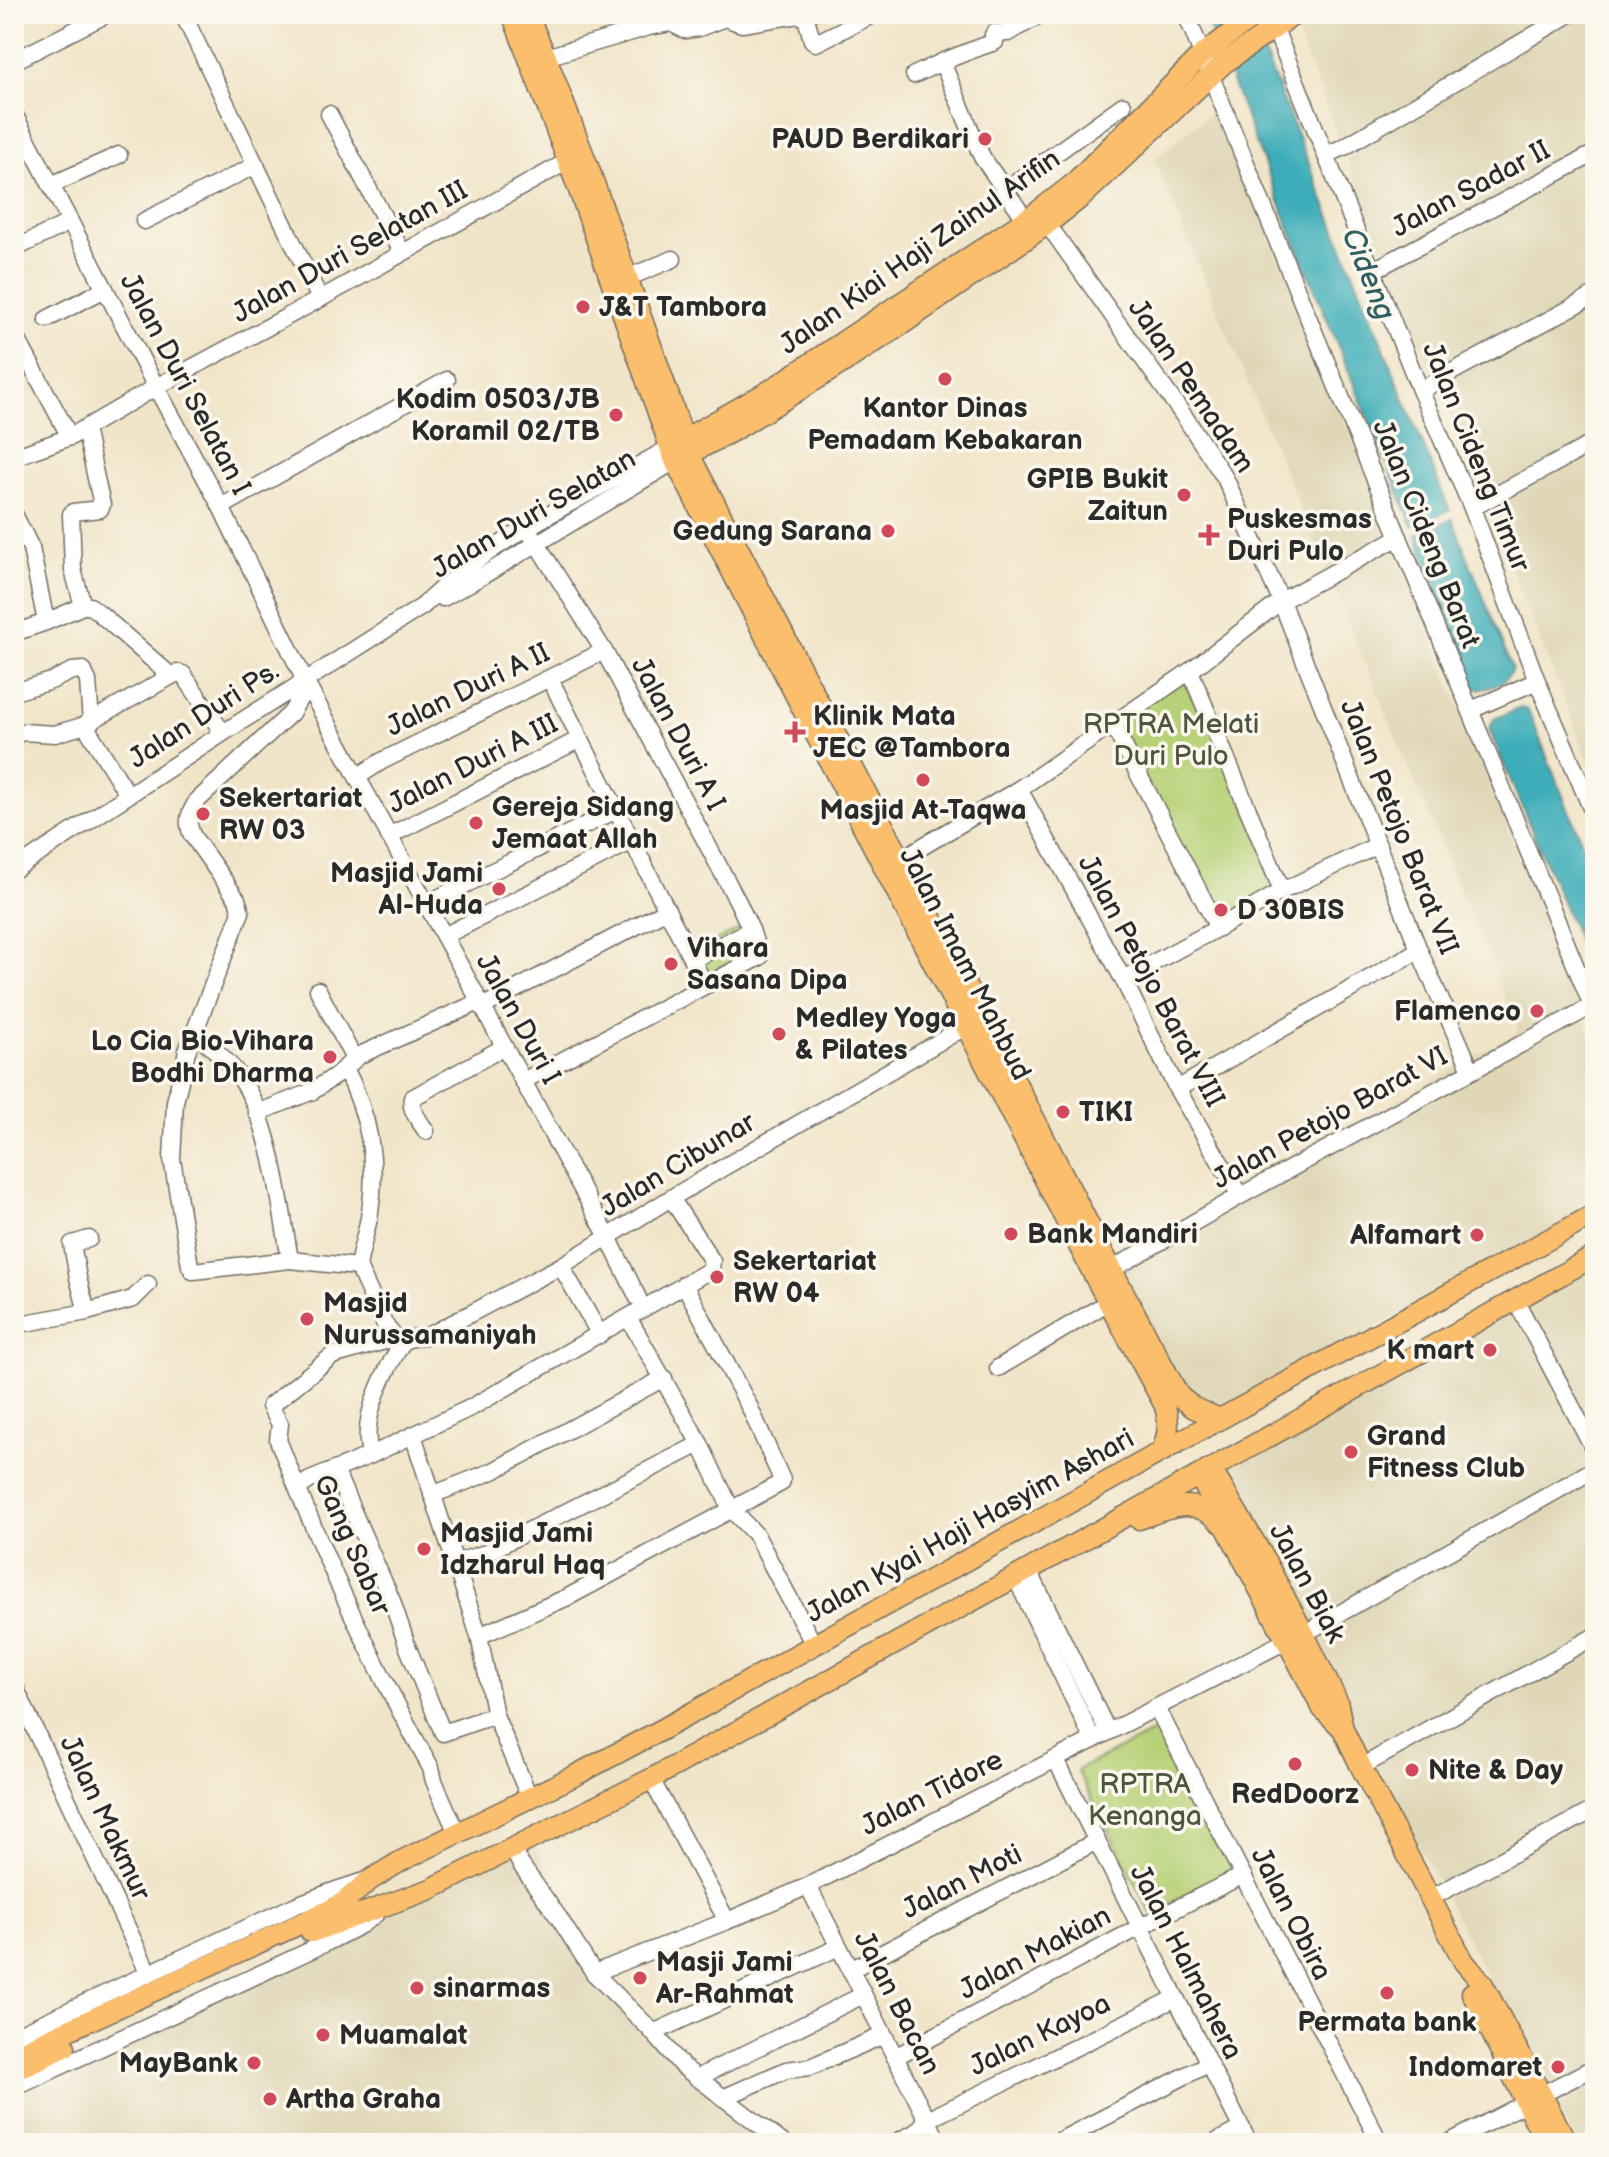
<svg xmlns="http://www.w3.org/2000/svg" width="1609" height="2157" font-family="'Balsamiq Sans',sans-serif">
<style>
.built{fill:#e0d7b7}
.green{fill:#b6d177;stroke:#707e51;stroke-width:2}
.water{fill:#3dadb9;stroke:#346c72;stroke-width:2}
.pier{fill:#f1e5c9}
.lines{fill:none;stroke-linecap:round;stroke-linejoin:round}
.minor-casing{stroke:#706c62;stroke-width:19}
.major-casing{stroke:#706c62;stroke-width:23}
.minor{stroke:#fff;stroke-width:16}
.major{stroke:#fabe6d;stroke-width:20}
.poi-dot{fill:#d1495b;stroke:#fbf7ec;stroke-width:3}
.labels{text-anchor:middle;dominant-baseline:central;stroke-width:7;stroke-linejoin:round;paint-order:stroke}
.poi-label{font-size:28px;font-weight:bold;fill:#2b2b2b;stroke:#fbf7ec;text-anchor:start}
.street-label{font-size:28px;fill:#2b2b2b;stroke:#fbf7ec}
.park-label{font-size:28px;fill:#4e543e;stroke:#fbf7ec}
.water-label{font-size:30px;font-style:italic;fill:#325f64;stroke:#fbf7ec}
</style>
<rect width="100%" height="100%" fill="#fbf7ec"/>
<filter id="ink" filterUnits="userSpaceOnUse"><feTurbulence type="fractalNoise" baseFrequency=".0125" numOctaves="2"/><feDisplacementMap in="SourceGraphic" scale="16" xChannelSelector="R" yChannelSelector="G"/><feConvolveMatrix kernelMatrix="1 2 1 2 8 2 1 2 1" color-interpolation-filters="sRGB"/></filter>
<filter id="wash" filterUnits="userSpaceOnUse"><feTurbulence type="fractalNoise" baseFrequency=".006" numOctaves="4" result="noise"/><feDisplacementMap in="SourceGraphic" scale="32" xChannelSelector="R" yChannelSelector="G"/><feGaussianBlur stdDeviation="1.8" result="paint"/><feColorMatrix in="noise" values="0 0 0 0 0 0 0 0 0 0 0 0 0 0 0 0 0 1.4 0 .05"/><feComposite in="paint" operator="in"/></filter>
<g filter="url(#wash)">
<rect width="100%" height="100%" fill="#f1e5c9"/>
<!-- built -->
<g class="built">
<path d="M1326 14H1595V777L1295 30Z"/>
<path d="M1219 106 1595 1047V1207L1200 1424 1120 1261 1519 1031 1154 159Z"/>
<path d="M1595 1268V2143H1575L1221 1470Z"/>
<path d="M532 1843 606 1978 661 2028 698 2067 785 2143H14V2090Z"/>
</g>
<!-- green -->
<g class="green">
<path d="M1190 671 1282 891 1218 928 1113 725Z"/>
<path d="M740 929 752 952 707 975 695 951Z"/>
<path d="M1162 1728 1232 1871 1151 1914 1077 1770Z"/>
</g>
<!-- water -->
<g class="water">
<path d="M1204 14H1245L1213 37Z"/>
<path d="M1261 46 1450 511 1413 527 1291 232 1227 69Z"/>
<path d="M1452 518 1512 669C1507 684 1488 691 1474 688L1416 534Z"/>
<path d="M1520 708 1528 710 1595 875V979L1489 729 1494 719Z"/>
</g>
<!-- pier -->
<path class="pier" d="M1450 511 1452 518 1416 534 1413 527Z"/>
</g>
<g filter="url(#ink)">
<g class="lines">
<defs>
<g id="minor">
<path d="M183 14 320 299"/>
<path d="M1186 14 1301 300 1595 1013"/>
<path d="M1269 14 1421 392 1472 508 1537 681 1595 817"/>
<path d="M546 57 649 27 671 23 685 30 699 28 725 18 742 24 805 14 812 40 816 43 874 14"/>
<path d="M14 61 107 14"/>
<path d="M914 75 942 62"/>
<path d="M14 114 156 387 221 507 305 681 608 1237 638 1298"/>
<path d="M329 114 402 252"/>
<path d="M1326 155 1344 147 1570 14"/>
<path d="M51 185 119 155"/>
<path d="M1005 190 1123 105"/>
<path d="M1039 216 1056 236 1186 419 1225 478 1281 601 1419 950 1471 1070"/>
<path d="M1026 220 982 157 942 62C959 55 977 48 995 42L993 35 994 33H1008L1042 14"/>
<path d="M144 221 256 165"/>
<path d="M14 249 70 222"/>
<path d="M1372 271 1595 153"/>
<path d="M627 278 673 259"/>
<path d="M47 319 105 289"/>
<path d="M14 333 70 437"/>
<path d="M1421 392 1437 380 1595 295"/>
<path d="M14 457 70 437 156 387 320 299 568 161"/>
<path d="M221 507 447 380"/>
<path d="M1472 508 1595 442"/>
<path d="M14 514 31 548 46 622 14 633"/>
<path d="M443 598 484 575 675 461"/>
<path d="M83 606H90L98 612 171 676"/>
<path d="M46 622 83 606 73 570 71 514 73 512 100 509 102 505 85 429"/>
<path d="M1190 671 1282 891"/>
<path d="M550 679 705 985"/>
<path d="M305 681 301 696 291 713 197 801C189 814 186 821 192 835L237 899 241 912 187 1051 175 1102 172 1159 190 1266 193 1271 290 1260 358 1267 385 1325 395 1338"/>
<path d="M14 692 51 681 72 671 83 670 88 681 91 722"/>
<path d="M1471 710 1537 681"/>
<path d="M85 725 128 795"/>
<path d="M1113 725 1218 928"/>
<path d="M14 736 22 732 55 734 82 726 177 673 183 674 223 733"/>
<path d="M357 777 382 761 604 651"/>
<path d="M1019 789 1123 979 1177 1089 1240 1196"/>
<path d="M389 836 580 739"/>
<path d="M893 864 1019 789 1190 671 1281 601 1399 537"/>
<path d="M14 870 223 733 423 606C490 538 588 496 669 448"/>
<path d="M426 904 616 810"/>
<path d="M444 936 632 841"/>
<path d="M692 960 751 930"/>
<path d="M1123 979 1218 928 1282 891 1378 845"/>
<path d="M318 990 354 1059"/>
<path d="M482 1007 667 910"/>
<path d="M195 1032C210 1046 227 1059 239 1076 272 1123 280 1203 290 1260"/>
<path d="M345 1068C369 1114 378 1161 370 1212 367 1231 361 1248 358 1267"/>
<path d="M523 1081 760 957 751 930 738 902 604 651 527 528"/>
<path d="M1177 1089 1419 950"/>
<path d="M257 1113 313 1091 335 1076 360 1055 479 1002"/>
<path d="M426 1131C420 1122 409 1109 412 1098L504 1047"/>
<path d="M561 1266 600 1335"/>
<path d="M1104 1274 1240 1196 1592 1006"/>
<path d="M1516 1301 1595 1451"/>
<path d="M87 1312 78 1278 72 1244 89 1239"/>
<path d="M629 1319 700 1444 731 1509 756 1535 814 1645"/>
<path d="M14 1325 87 1312 133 1299 148 1284"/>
<path d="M998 1368 1117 1297"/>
<path d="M413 1435 479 1636 495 1715 530 1799"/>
<path d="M371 1455C358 1420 386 1369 404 1340"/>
<path d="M335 1470 392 1601 408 1648 443 1733 495 1715"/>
<path d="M298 1488 310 1480 371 1455 472 1407 705 1273 711 1268 712 1261 671 1198"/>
<path d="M432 1495 493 1471 664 1378"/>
<path d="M454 1563 483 1554 700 1444"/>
<path d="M1028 1569 1108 1732"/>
<path d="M1015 1576 1093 1740"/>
<path d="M1303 1632 1314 1628 1595 1469"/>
<path d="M479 1636 568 1597 781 1483 782 1480 750 1408 684 1284"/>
<path d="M14 1685 148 1972"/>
<path d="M1157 1708 1380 2143"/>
<path d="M1056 1760 1249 2143"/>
<path d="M1361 1767 1595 1636"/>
<path d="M651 1779 727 1921"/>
<path d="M457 1833 434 1781 431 1768C372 1663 322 1553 278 1440L280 1424 270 1406 332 1356 395 1338 404 1340 430 1335 561 1266 671 1198 975 1021"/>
<path d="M512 1848 521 1865 559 1918 594 1973 651 2030 682 2066 783 2143"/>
<path d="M808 1886 939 2143"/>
<path d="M1431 1898 1595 1809"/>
<path d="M850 1970 1097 1841"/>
<path d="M594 1973 727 1921 808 1886 1286 1641"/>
<path d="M653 2033 839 1947"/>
<path d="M14 2036 296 1905 339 1889 367 1880"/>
<path d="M895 2057 1140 1927 1243 1875"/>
<path d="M697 2078 863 1995"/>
<path d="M14 2088 324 1944 361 1925 377 1913"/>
<path d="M723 2098 786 2070 810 2067 884 2035"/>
<path d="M895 2143 916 2132 927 2120 1176 1998"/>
<path d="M1055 2143 1208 2064"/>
<path d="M1214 2143 1242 2128"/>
<path d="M1448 2143 1595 2067"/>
</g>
<g id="major">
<path d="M512 14 580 193 675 461 1096 1279 1164 1404C1170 1421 1169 1435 1161 1452"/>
<path d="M527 14 546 57 589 169 690 456 910 877 1112 1270 1179 1396 1194 1408 1220 1419"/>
<path d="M674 445 769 391 1036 213 1072 185 1202 55 1257 14"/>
<path d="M678 460 736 429 833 369 898 327 1046 225 1083 196 1224 63 1295 14"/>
<path d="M1211 1469 1261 1553 1303 1632 1337 1701 1343 1729 1361 1767 1464 1962 1482 1983 1567 2143"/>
<path d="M1199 1476 1323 1709 1343 1729"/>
<path d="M1139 1519C1170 1507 1194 1496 1220 1522"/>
<path d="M311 1932 431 1889 651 1779 1595 1256"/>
<path d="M1472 1993 1546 2143"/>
<path d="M14 2055 328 1911 344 1902 370 1880 401 1861 576 1775 663 1729 1220 1419 1595 1214"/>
<path d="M14 2071 65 2047"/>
</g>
</defs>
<!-- minor casing -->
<use href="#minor" class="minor-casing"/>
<!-- major casing -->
<use href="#major" class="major-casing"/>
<!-- minor -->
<use href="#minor" class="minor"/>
<!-- major -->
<use href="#major" class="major"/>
</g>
</g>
<!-- markers -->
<g class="poi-dot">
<circle cx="985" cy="139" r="8"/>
<circle cx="583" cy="307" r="8"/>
<circle cx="945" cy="379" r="8"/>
<circle cx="616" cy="415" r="8"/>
<circle cx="1184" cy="495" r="8"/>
<circle cx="888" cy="531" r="8"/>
<path d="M1205 523h8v8h8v8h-8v8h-8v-8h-8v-8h8z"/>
<path d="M791 720h8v8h8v8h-8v8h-8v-8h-8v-8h8z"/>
<circle cx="923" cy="780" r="8"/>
<circle cx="203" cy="814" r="8"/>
<circle cx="476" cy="823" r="8"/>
<circle cx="499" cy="889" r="8"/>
<circle cx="1221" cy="910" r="8"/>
<circle cx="671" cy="964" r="8"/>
<circle cx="1537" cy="1011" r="8"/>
<circle cx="779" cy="1034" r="8"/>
<circle cx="330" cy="1057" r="8"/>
<circle cx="1063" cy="1112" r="8"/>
<circle cx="1011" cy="1234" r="8"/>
<circle cx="1477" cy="1235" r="8"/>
<circle cx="717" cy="1277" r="8"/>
<circle cx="307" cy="1319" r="8"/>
<circle cx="1490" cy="1350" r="8"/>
<circle cx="1351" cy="1452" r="8"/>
<circle cx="424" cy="1549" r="8"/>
<circle cx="1295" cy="1764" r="8"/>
<circle cx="1412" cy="1770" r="8"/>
<circle cx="640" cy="1978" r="8"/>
<circle cx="417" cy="1988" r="8"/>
<circle cx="1387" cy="1993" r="8"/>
<circle cx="323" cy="2035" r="8"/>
<circle cx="254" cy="2063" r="8"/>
<circle cx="1558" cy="2067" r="8"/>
<circle cx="270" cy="2099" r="8"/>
</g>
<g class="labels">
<!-- poi labels -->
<g class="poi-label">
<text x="969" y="139" text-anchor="end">PAUD Berdikari</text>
<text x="599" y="307">J&amp;T Tambora</text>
<text x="600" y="399" text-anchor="end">Kodim 0503/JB<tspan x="600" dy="32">Koramil 02/TB</tspan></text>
<text x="945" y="408" text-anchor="middle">Kantor Dinas<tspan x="945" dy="32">Pemadam Kebakaran</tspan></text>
<text x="1168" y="479" text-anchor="end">GPIB Bukit<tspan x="1168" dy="32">Zaitun</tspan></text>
<text x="1227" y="519">Puskesmas<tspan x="1227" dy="32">Duri Pulo</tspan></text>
<text x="872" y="531" text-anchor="end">Gedung Sarana</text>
<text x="813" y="716">Klinik Mata<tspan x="813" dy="32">JEC @Tambora</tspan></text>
<text x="219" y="798">Sekertariat<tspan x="219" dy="32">RW 03</tspan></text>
<text x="492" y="807">Gereja Sidang<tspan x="492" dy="32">Jemaat Allah</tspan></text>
<text x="923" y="810" text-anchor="middle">Masjid At-Taqwa</text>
<text x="483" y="873" text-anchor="end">Masjid Jami<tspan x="483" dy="32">Al-Huda</tspan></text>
<text x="1237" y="910">D 30BIS</text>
<text x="687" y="948">Vihara<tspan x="687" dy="32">Sasana Dipa</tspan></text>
<text x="1521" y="1011" text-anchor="end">Flamenco</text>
<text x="795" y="1018">Medley Yoga<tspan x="795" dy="32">&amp; Pilates</tspan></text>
<text x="314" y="1041" text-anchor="end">Lo Cia Bio-Vihara<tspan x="314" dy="32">Bodhi Dharma</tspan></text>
<text x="1079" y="1112">TIKI</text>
<text x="1027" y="1234">Bank Mandiri</text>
<text x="1461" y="1235" text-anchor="end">Alfamart</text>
<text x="733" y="1261">Sekertariat<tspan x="733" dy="32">RW 04</tspan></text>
<text x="323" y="1303">Masjid<tspan x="323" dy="32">Nurussamaniyah</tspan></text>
<text x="1474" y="1350" text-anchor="end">K mart</text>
<text x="1367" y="1436">Grand<tspan x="1367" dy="32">Fitness Club</tspan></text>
<text x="440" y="1533">Masjid Jami<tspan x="440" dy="32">Idzharul Haq</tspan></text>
<text x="1428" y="1770">Nite &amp; Day</text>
<text x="1295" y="1794" text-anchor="middle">RedDoorz</text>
<text x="656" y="1962">Masji Jami<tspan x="656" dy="32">Ar-Rahmat</tspan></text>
<text x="433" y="1988">sinarmas</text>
<text x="1387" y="2022" text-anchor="middle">Permata bank</text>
<text x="339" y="2035">Muamalat</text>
<text x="238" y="2063" text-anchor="end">MayBank</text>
<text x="1542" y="2067" text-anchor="end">Indomaret</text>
<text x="286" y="2099">Artha Graha</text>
</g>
<!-- street labels -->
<g class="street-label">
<text transform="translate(1471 189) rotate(-28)">Jalan Sadar II</text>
<text transform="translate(350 252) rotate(-29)">Jalan Duri Selatan III</text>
<text transform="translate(920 252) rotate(-35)">Jalan Kiai Haji Zainul Arifin</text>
<text transform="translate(185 384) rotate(62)">Jalan Duri Selatan I</text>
<text transform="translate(1191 386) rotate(56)">Jalan Pemadam</text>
<text transform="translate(1476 457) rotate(68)">Jalan Cideng Timur</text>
<text transform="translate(534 514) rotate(-30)">Jalan Duri Selatan</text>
<text transform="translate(1426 534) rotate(68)">Jalan Cideng Barat</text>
<text transform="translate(468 690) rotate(-26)">Jalan Duri A II</text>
<text transform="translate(204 715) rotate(-33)">Jalan Duri Ps.</text>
<text transform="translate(678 734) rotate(62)">Jalan Duri A I</text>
<text transform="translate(473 764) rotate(-27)">Jalan Duri A III</text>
<text transform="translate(1399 827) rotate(68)">Jalan Petojo Barat VII</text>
<text transform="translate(965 964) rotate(63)">Jalan Imam Mahbud</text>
<text transform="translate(1151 981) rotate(62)">Jalan Petojo Barat VIII</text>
<text transform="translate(518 1019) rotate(61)">Jalan Duri I</text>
<text transform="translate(1330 1118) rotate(-29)">Jalan Petojo Barat VI</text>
<text transform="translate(678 1165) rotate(-31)">Jalan Cibunar</text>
<text transform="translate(970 1526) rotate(-29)">Jalan Kyai Haji Hasyim Ashari</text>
<text transform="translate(352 1545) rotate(66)">Gang Sabar</text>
<text transform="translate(1307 1583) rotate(62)">Jalan Biak</text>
<text transform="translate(932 1793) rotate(-27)">Jalan Tidore</text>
<text transform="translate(105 1818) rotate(65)">Jalan Makmur</text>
<text transform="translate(962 1882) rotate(-27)">Jalan Moti</text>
<text transform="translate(1291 1914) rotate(63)">Jalan Obira</text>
<text transform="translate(1035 1953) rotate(-28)">Jalan Makian</text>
<text transform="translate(1186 1962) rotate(63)">Jalan Halmahera</text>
<text transform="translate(897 2003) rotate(63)">Jalan Bacan</text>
<text transform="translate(1040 2035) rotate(-26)">Jalan Kayoa</text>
</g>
<!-- park labels -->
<g class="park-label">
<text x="1171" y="724">RPTRA Melati<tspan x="1171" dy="32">Duri Pulo</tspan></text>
<text x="1145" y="1784">RPTRA<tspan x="1145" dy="32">Kenanga</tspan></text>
</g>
<!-- water labels -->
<g class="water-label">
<text transform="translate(1368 274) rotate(68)">Cideng</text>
</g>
</g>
<!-- margin -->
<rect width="1609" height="2157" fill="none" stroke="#fbf7ec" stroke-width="48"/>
</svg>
